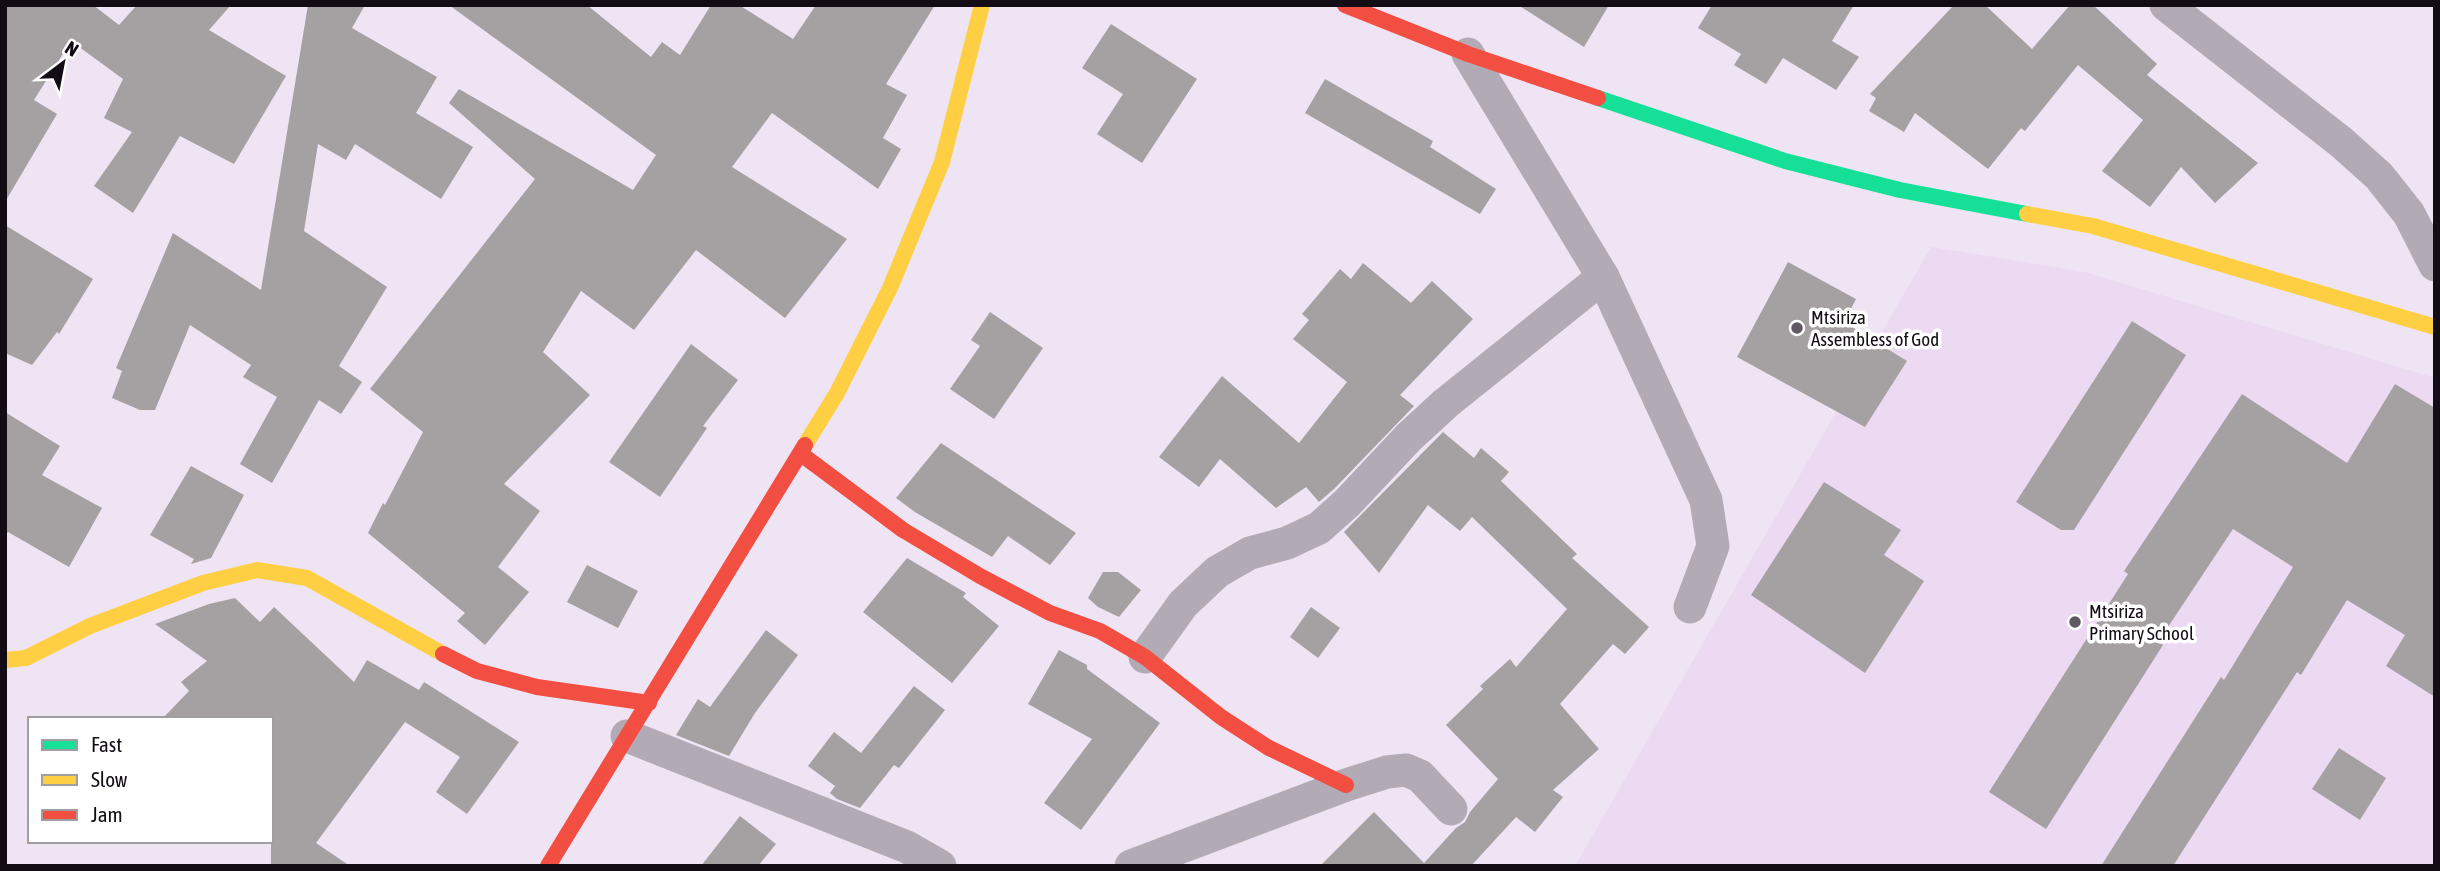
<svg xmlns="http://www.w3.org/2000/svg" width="2440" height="871" font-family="'Asap Condensed',sans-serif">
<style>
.built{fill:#ecd9f2}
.building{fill:#a5a1a3}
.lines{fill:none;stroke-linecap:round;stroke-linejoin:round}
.street{stroke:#b2abb5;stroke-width:33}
.fast{stroke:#16e098;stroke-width:16}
.slow{stroke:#ffcf43;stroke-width:16}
.jam{stroke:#f24e42;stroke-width:16}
.poi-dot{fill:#605863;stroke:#fff;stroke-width:2.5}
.labels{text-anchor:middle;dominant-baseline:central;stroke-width:7;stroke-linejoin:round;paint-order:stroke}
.poi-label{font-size:19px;fill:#130c15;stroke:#fff;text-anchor:start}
</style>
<rect width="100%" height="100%" fill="#efe4f3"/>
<!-- built -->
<path class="built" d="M1931 247 2085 272 2435 378V866H1575Z"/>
<!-- building -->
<g class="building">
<path d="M5 5H93L119 25 137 5H231L209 30 286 76 234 164 180 136 133 213 94 186 132 132 104 118 123 79 71 41 34 100 57 114 5 202Z"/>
<path d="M308 5H365L352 28 437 77 416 113 473 147 441 199 355 144 346 160 318 144 304 231 387 287 339 366 362 382 341 414 319 400 272 483 240 464 277 397 243 377 251 365 190 325 155 410H140L112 398 122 371 116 368 173 233 261 290Z"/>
<path d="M449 5H587L651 57 662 42 680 55 711 5H739L793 39 816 5H935L886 84 907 95 883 138 901 149 878 189 772 113 732 167 847 239 785 318 696 250 634 330 581 291 543 352 590 395 504 484 540 511 498 567 529 592 485 645 457 621 465 613 368 533 383 503 385 505 423 432 370 389 535 179 449 103 459 89 633 190 656 155Z"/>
<path d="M1518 5H1609L1584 47Z"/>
<path d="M1712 5H1854L1832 41 1859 57 1836 90 1783 58 1766 84 1734 65 1741 54 1698 28Z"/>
<path d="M1954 5H1985L2032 49 2070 5H2093L2157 64 2147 75 2258 163 2215 203 2181 167 2150 207 2102 171 2143 120 2078 65 2025 131 2021 128 1988 169 1915 113 1904 132 1869 111 1876 98 1870 94Z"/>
<path d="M1111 24 1197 79 1142 163 1097 134 1123 94 1082 68Z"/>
<path d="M1325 79 1433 141 1430 147 1496 189 1480 214 1305 113Z"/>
<path d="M5 225 93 279 59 334 57 332 32 365 5 353Z"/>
<path d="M1788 262 1856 299 1844 322 1907 361 1865 427 1737 357Z"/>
<path d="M1363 263 1411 303 1432 281 1473 319 1400 395 1414 406 1334 489 1319 502 1306 487 1276 508 1220 459 1199 487 1159 457 1222 376 1299 443 1347 382 1293 339 1309 320 1302 314 1340 269 1351 279Z"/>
<path d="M990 312 1043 348 994 419 950 389 980 346 971 340Z"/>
<path d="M2132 321 2186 355 2074 530H2061L2016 502Z"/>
<path d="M691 344 738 380 703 426 707 428 660 497 609 462Z"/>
<path d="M2395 384 2435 408V697L2386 666 2405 635 2347 600 2301 675 2297 672 2173 866H2101L2221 677 2224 680 2293 567 2233 529 2158 642 2163 645 2046 829 1989 792 2128 574 2124 571 2242 394 2347 463Z"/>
<path d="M5 412 60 446 42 475 102 508 69 567 8 532 5 536Z"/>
<path d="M1443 432 1474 458 1481 448 1509 472 1501 481 1577 554 1572 558 1649 627 1625 654 1613 644 1560 704 1599 749 1553 790 1563 797 1535 832 1516 817 1471 866H1320L1374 812 1424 863 1456 828 1465 822 1470 812 1498 779 1446 725 1483 689 1480 686 1510 659 1516 667 1567 609 1472 517 1460 531 1428 505 1379 573 1344 532Z"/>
<path d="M941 443 1076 533 1050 565 1008 536 992 557 915 512 896 498Z"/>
<path d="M191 466 244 495 211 558 191 564 194 559 150 535Z"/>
<path d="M1824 482 1901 530 1884 555 1924 581 1865 673 1751 595Z"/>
<path d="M907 558 966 593 963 597 999 626 952 683 863 612Z"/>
<path d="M587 565 638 591 618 628 567 602Z"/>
<path d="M1103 572H1118L1141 590 1119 617 1098 607 1088 598Z"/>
<path d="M235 598 260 622 274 607 354 682 367 660 419 690 424 682 519 742 467 814 436 792 460 757 405 722 316 843 350 866H271V719H162L189 691 181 682 207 661 155 624 209 604Z"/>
<path d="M1311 607 1340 628 1318 658 1290 637Z"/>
<path d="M766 630 798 655 755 713 729 756 676 735 698 699 710 707Z"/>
<path d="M1059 650 1087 665V669L1160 723 1081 830 1044 803 1092 739 1028 704Z"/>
<path d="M914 686 945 710 899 768 894 765 860 808 837 799 830 793 835 786 808 766 834 732 861 753Z"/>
<path d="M2339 748 2386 778 2360 820 2312 789Z"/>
<path d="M740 816 776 844 758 866H701Z"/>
</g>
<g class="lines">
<!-- street -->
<g class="street">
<path d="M2166 5 2341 142 2379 176 2409 214 2435 265"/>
<path d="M1468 54 1603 277 1706 500 1713 546 1690 607"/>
<path d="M1145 657 1183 604 1217 572 1250 553 1287 543 1319 528 1347 503 1409 437 1446 403 1603 277"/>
<path d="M627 736 907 847 940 866"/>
<path d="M1131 866 1346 785 1387 772 1406 770 1420 776 1451 809"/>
</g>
<!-- fast -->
<path class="fast" d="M1598 98 1785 161 1900 190 2027 214"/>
<!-- slow -->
<g class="slow">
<path d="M2027 214 2093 226 2435 327"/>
<path d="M805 445 837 393 890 288 942 162 982 5"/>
<path d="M5 660 26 658 90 626 203 583 257 570 307 578 443 654"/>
</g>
<!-- jam -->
<g class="jam">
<path d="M1345 5 1468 54 1598 98"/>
<path d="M801 454 903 530 980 576 1050 613 1100 631 1145 657 1221 717 1269 748 1346 785"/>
<path d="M443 654 477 671 537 687 649 703"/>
<path d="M548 866 805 445"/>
</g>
</g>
<!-- markers -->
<g class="poi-dot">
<circle cx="1797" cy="328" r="7"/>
<circle cx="2075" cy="622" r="7"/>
</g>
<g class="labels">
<!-- poi labels -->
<g class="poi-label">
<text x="1811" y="317">Mtsiriza<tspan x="1811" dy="22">Assembless of God</tspan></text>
<text x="2089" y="611">Mtsiriza<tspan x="2089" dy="22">Primary School</tspan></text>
</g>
</g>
<!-- border -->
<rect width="2440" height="871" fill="none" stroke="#130c15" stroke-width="14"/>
<!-- legend -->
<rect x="28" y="717" width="245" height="126" fill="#ffffff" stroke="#a19ea1" stroke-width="2"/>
<rect x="42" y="740" width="35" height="10" fill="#16e098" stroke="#a19ea1" stroke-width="2"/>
<text x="91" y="752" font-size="21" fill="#130c15">Fast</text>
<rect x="42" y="775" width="35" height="10" fill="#ffcf43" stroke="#a19ea1" stroke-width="2"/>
<text x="91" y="787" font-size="21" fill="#130c15">Slow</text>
<rect x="42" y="810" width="35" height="10" fill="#f24e42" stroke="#a19ea1" stroke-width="2"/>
<text x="91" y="822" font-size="21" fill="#130c15">Jam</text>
<!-- north arrow -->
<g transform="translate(63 63) rotate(32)" stroke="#ffffff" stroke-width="5" paint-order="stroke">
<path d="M0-5L12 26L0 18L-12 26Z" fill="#130c15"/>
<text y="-10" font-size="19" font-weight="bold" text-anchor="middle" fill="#130c15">N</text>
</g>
</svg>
